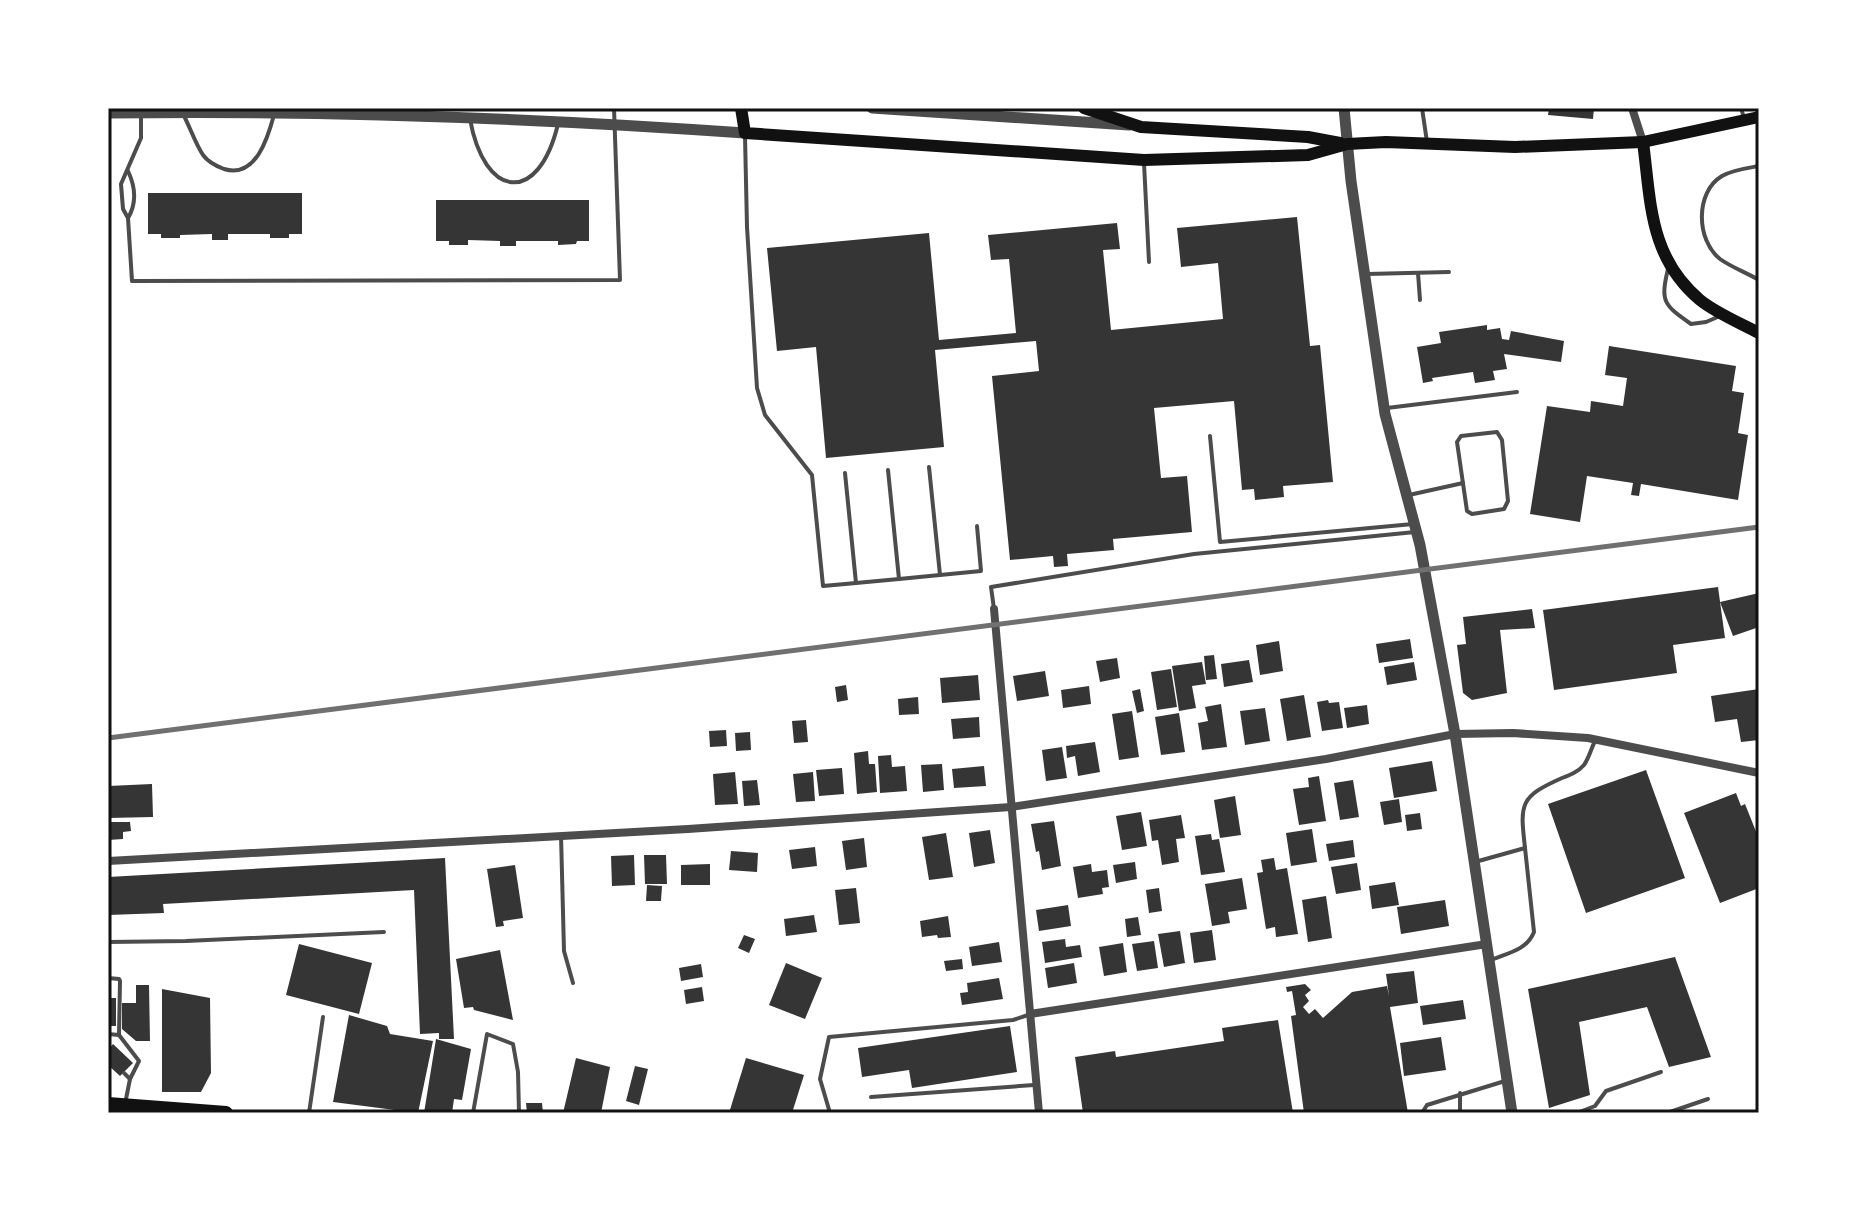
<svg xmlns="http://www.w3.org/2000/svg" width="1867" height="1221" font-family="Montserrat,sans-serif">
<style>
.building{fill:#353535}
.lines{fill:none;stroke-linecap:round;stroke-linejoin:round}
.service{stroke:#4c4c4c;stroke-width:4}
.minor{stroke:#4c4c4c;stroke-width:8}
.tertiary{stroke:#4c4c4c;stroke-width:11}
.secondary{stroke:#111;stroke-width:12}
.trunk{stroke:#111;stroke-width:14}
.rail{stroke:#707070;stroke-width:5}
.neatline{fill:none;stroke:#111;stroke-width:3}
</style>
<rect width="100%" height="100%" fill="#fff"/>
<!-- building -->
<g class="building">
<path d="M1549 108H1594L1593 119 1548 115Z"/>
<path d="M148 193H302V234H289V238H270V234H228V240H212V234L180 235V238H161V234H148Z"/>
<path d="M436 200H589V241H577L576 244 558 245V241H516V246H500V241L468 240V245H449V241H436Z"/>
<path d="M1297 217 1310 346 1320 345 1333 482 1283 486 1284 497 1255 500 1254 489 1242 490 1234 401 1154 408 1161 478 1187 476 1192 532 1113 539 1114 550 1067 554 1068 566 1054 567 1053 556 1010 560 992 376 1039 371 1036 341 935 350 944 447 826 458 816 347 777 351 767 248 929 233 939 340 1016 333 1009 259 991 260 988 235 1117 223 1120 249 1103 250 1111 330 1223 319 1218 263 1181 267 1177 228Z"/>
<path d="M1487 325V330L1500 328 1502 339 1509 340 1511 331 1564 341 1561 362 1504 354 1507 369 1493 371 1495 380 1475 383 1473 372 1432 378 1433 381 1423 383 1417 347 1441 343 1439 332Z"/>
<path d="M1609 346 1736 366 1732 391 1744 393 1738 433 1748 435 1738 500 1641 484 1639 496 1631 495 1633 483 1587 476 1580 522 1530 514 1547 406 1590 412 1591 401 1623 406 1627 378 1605 375Z"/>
<path d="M1718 587 1725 638 1673 645 1677 673 1554 690 1543 610Z"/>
<path d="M1759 593V627L1733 636 1720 602Z"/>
<path d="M1532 609 1535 628 1500 630 1507 693 1472 700 1463 693 1457 645 1466 644 1463 617Z"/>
<path d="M1410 639 1413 658 1379 663 1376 644Z"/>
<path d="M1279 641 1283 671 1260 675 1256 645Z"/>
<path d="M1214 655 1217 679 1206 680 1204 656Z"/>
<path d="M1117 658 1120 678 1100 682 1096 661Z"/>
<path d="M1249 660 1253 682 1224 687 1221 664Z"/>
<path d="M1202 662 1206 684 1192 686 1196 708 1179 711 1172 666Z"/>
<path d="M1414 662 1417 680 1387 685 1384 667Z"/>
<path d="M1171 669 1177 707 1157 710 1151 672Z"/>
<path d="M1045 671 1049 696 1017 701 1013 676Z"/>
<path d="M978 675 980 700 942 703 940 678Z"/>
<path d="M846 685 848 700 837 702 835 687Z"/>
<path d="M1089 686 1091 704 1063 708 1061 690Z"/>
<path d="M1140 689 1144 711 1137 713 1132 691Z"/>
<path d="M1759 689V740L1741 742 1737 719 1715 722 1711 696Z"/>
<path d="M1304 695 1311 737 1287 741 1280 699Z"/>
<path d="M918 697 919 714 899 715 898 699Z"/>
<path d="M1328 700 1329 703 1339 702 1343 728 1322 731 1317 702Z"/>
<path d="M1221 704 1227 747 1202 750 1198 723 1208 721 1205 707Z"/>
<path d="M1367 705 1369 724 1347 728 1344 708Z"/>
<path d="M1265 708 1270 741 1245 745 1240 711Z"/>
<path d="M1132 711 1139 757 1119 760 1112 714Z"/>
<path d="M1179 713 1185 752 1161 755 1155 717Z"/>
<path d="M979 717 980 737 953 739 951 719Z"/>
<path d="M806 720 808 742 794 743 792 721Z"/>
<path d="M726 730 727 746 710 747 709 731Z"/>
<path d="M750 732 751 750 736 751 735 733Z"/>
<path d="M1095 742 1100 772 1078 776 1075 756 1067 758 1066 746Z"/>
<path d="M1062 747 1067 778 1046 781 1042 750Z"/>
<path d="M868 751 869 764H875L877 792 857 794 854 753Z"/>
<path d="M891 755 892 767 905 766 907 791 880 793 878 756Z"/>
<path d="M1432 761 1437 791 1394 798 1389 768Z"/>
<path d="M942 764 944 790 923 792 921 765Z"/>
<path d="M984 766 986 786 954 788 952 769Z"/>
<path d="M842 768 844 794 819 796 816 770Z"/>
<path d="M1646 770 1685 878 1586 913 1548 804Z"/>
<path d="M735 772 738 804 715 805 713 774Z"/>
<path d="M813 772 815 801 796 802 793 774Z"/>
<path d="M1319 776 1326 821 1299 825 1293 789 1309 787 1308 778Z"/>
<path d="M757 780 760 805 744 806 742 781Z"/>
<path d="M1353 780 1359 817 1340 820 1334 783Z"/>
<path d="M152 784 153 817 108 818V786Z"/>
<path d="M1736 793 1741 806 1745 804 1759 839V888L1720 903 1684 813Z"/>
<path d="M1235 796 1241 835 1220 838 1214 800Z"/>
<path d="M1399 799 1402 822 1384 825 1380 802Z"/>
<path d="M1141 812 1147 846 1122 850 1116 816Z"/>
<path d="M1420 813 1422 829 1407 831 1405 815Z"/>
<path d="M1181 815 1185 838 1176 839 1179 862 1162 865 1158 840 1152 841 1149 820Z"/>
<path d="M1054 821 1061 866 1042 870 1039 851 1036 852 1031 824Z"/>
<path d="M108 822H130L131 831 123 832V839L108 840Z"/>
<path d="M1312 829 1317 862 1291 866 1286 833Z"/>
<path d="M990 830 995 863 974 867 969 833Z"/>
<path d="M946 833 953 877 929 880 922 837Z"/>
<path d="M1211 834 1212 840 1219 839 1225 872 1201 875 1195 836Z"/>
<path d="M864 838 867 867 846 870 842 841Z"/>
<path d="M1353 840 1355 857 1329 861 1326 844Z"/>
<path d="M815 847 817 866 792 869 789 850Z"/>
<path d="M731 851 758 853 757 872 729 870Z"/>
<path d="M634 855 635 885 612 886 611 856Z"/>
<path d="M644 855H666L667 884H645Z"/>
<path d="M445 858 454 1039H439V1033L420 1034 414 890 163 904 164 913 108 915V877Z"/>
<path d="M1274 858 1276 870 1287 868 1298 934 1276 937 1275 927 1266 929 1257 873 1263 872 1261 860Z"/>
<path d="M1135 862 1137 879 1116 883 1113 865Z"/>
<path d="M1357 863 1361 890 1336 894 1331 867Z"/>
<path d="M710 864V885H681V865Z"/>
<path d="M1091 864 1092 872 1107 870 1109 887 1102 888 1103 894 1078 898 1073 867Z"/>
<path d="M515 865 523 918 503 921 504 926 496 927 487 869Z"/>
<path d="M1242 878 1247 909 1228 912 1230 923 1212 926 1205 884Z"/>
<path d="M1395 882 1399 905 1372 909 1369 886Z"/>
<path d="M647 885 662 886 661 901H646Z"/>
<path d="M856 888 860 923 839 925 835 890Z"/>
<path d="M1159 888 1162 911 1149 913 1146 890Z"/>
<path d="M1326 896 1332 938 1308 942 1302 900Z"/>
<path d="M1445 900 1449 926 1401 934 1397 907Z"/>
<path d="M1068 905 1071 926 1039 931 1036 910Z"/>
<path d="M814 915 817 932 786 936 784 919Z"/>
<path d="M948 916 951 937 938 938 937 935 922 937 920 921Z"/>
<path d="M1138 917 1141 935 1127 937 1125 919Z"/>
<path d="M1212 930 1216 960 1194 963 1190 933Z"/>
<path d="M1180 931 1185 963 1164 967 1158 934Z"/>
<path d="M744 935 755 939 749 953 738 948Z"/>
<path d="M1065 939 1066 947 1080 945 1082 957 1045 963 1042 942Z"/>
<path d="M1154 941 1158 968 1137 971 1132 944Z"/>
<path d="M999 942 1002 962 972 966 969 947Z"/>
<path d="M1123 943 1127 972 1104 976 1099 947Z"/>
<path d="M299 944 372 963 359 1014 286 995Z"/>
<path d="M500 950 513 1020 474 1010 473 1007 464 1008 456 959Z"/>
<path d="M1675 957 1711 1057 1669 1067 1647 1007 1579 1022 1590 1095 1549 1108 1528 989Z"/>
<path d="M962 959 963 969 946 971 944 961Z"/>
<path d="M786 963 822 978 805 1019 769 1005Z"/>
<path d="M1074 963 1077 983 1048 988 1045 968Z"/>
<path d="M701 964 703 977 681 981 679 968Z"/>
<path d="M1414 971 1418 1003 1390 1007 1408 1113H1304L1291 1016 1296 1015 1292 991 1287 992 1286 987 1305 984 1311 990 1305 995 1309 1001 1303 1007 1309 1014 1315 1009 1323 1018 1352 992 1387 986 1389 996 1386 974Z"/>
<path d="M999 978 1003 999 962 1005 960 993 968 992 967 983Z"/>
<path d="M136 985H149L150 1041H136L122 1029V1003H136Z"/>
<path d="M702 987 704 1001 686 1004 684 990Z"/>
<path d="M162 989 210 998 211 1073 201 1092H162Z"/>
<rect x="108" y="998" width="8" height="28"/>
<path d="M1463 1000 1466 1019 1423 1025 1420 1006Z"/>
<path d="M349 1015 387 1026 390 1034 433 1041 418 1113 333 1102Z"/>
<path d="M1278 1020 1293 1113H1083L1075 1057 1115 1051 1116 1057 1224 1041 1222 1028Z"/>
<path d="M1010 1026 1017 1072 912 1088 909 1070 862 1077 858 1048Z"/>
<path d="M1441 1037 1446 1070 1404 1076 1400 1043Z"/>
<path d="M436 1039 471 1049 462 1100 454 1099 452 1113H424Z"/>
<path d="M113 1044 133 1063 120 1076 108 1065V1050Z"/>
<path d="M576 1058 610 1067 601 1113H563Z"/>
<path d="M746 1058 804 1075 792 1113H729Z"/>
<path d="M635 1066 648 1069 639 1105 626 1101Z"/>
<path d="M526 1103H542L543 1113H527Z"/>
</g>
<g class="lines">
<!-- service -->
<g class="service">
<path d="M1422 108 1427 142"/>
<path d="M1741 108 1744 118"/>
<path d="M183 114C190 127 195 143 203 155 208 162 216 166 224 169 256 179 268 137 274 115"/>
<path d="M141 115V138L121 184 123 209 128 218 132 281 620 280 614 108"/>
<path d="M470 119C484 198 538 207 558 124"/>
<path d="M745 136 747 227 757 388 765 415 812 475 823 586 856 583 845 473"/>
<path d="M1144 163 1149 262"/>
<path d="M1759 166C1748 168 1732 170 1722 176 1695 192 1696 240 1720 259 1731 267 1747 273 1759 280"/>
<path d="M128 171C135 186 137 203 128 218"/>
<path d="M1668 269C1660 302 1664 305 1691 324L1706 322 1720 316"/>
<path d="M1418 273 1420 300"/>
<path d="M1367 274 1449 272"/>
<path d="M1387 408 1517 392"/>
<path d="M1497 432 1502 440 1508 501 1504 509 1472 514 1467 511 1457 442 1461 436Z"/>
<path d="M1210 436 1220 542 1413 524"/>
<path d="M1409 495 1463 483"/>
<path d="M940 575 981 571 977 526"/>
<path d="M899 579 940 575 929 467"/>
<path d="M856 583 899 579 888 470"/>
<path d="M994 609 991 587 1194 554 1415 532"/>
<path d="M561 835 564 951 573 983"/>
<path d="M1475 862 1525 848C1520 804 1519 797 1562 778 1570 775 1578 772 1584 765 1589 758 1591 749 1595 741"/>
<path d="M108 942 186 941 384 932"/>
<path d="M1491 960C1508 953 1527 950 1534 932L1525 848"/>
<path d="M108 978 119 979 120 981 119 1035 108 1034"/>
<path d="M119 1035 139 1061 130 1079 124 1073"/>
<path d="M1460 1093V1113"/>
<path d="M871 1097 1034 1085"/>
<path d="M125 1104 130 1079"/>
<path d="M309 1113 323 1017"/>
<path d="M473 1113 487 1034 513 1044 518 1072 519 1113"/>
<path d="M830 1113 820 1079 829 1037 1013 1020 1028 1015"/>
<path d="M1422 1113 1427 1105 1505 1081"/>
<path d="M1577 1113 1595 1106 1606 1091 1661 1072"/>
<path d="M1667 1113 1708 1099"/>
</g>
<!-- minor -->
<g class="minor">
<path d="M1632 108 1643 142"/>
<path d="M994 609 1039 1113"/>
<path d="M108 861 688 829 1011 807 1326 759 1455 734 1513 733 1588 738 1759 773"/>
<path d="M1030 1014 1487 944"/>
</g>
<!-- tertiary -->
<g class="tertiary">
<path d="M872 108 1129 125"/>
<path d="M1344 108 1351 181 1385 414 1420 545 1455 734 1512 1113"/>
<path d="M108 113C321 110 533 118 745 133"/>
</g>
<!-- secondary -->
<g class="secondary">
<path d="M741 108 745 133 1144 160 1308 155 1347 144 1386 142 1515 147 1643 142 1759 117"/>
<path d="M1084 108 1141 127 1308 137 1340 143"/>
<path d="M1643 142C1651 203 1649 257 1700 300 1716 313 1740 323 1759 333"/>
</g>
<!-- trunk -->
<path class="trunk" d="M108 1104 226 1113"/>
<!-- rail -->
<path class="rail" d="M108 738 1759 527"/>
</g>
<!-- border -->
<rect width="1867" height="1221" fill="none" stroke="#ffffff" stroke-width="220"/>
<rect x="110" y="110" width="1647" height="1001" class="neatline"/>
</svg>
